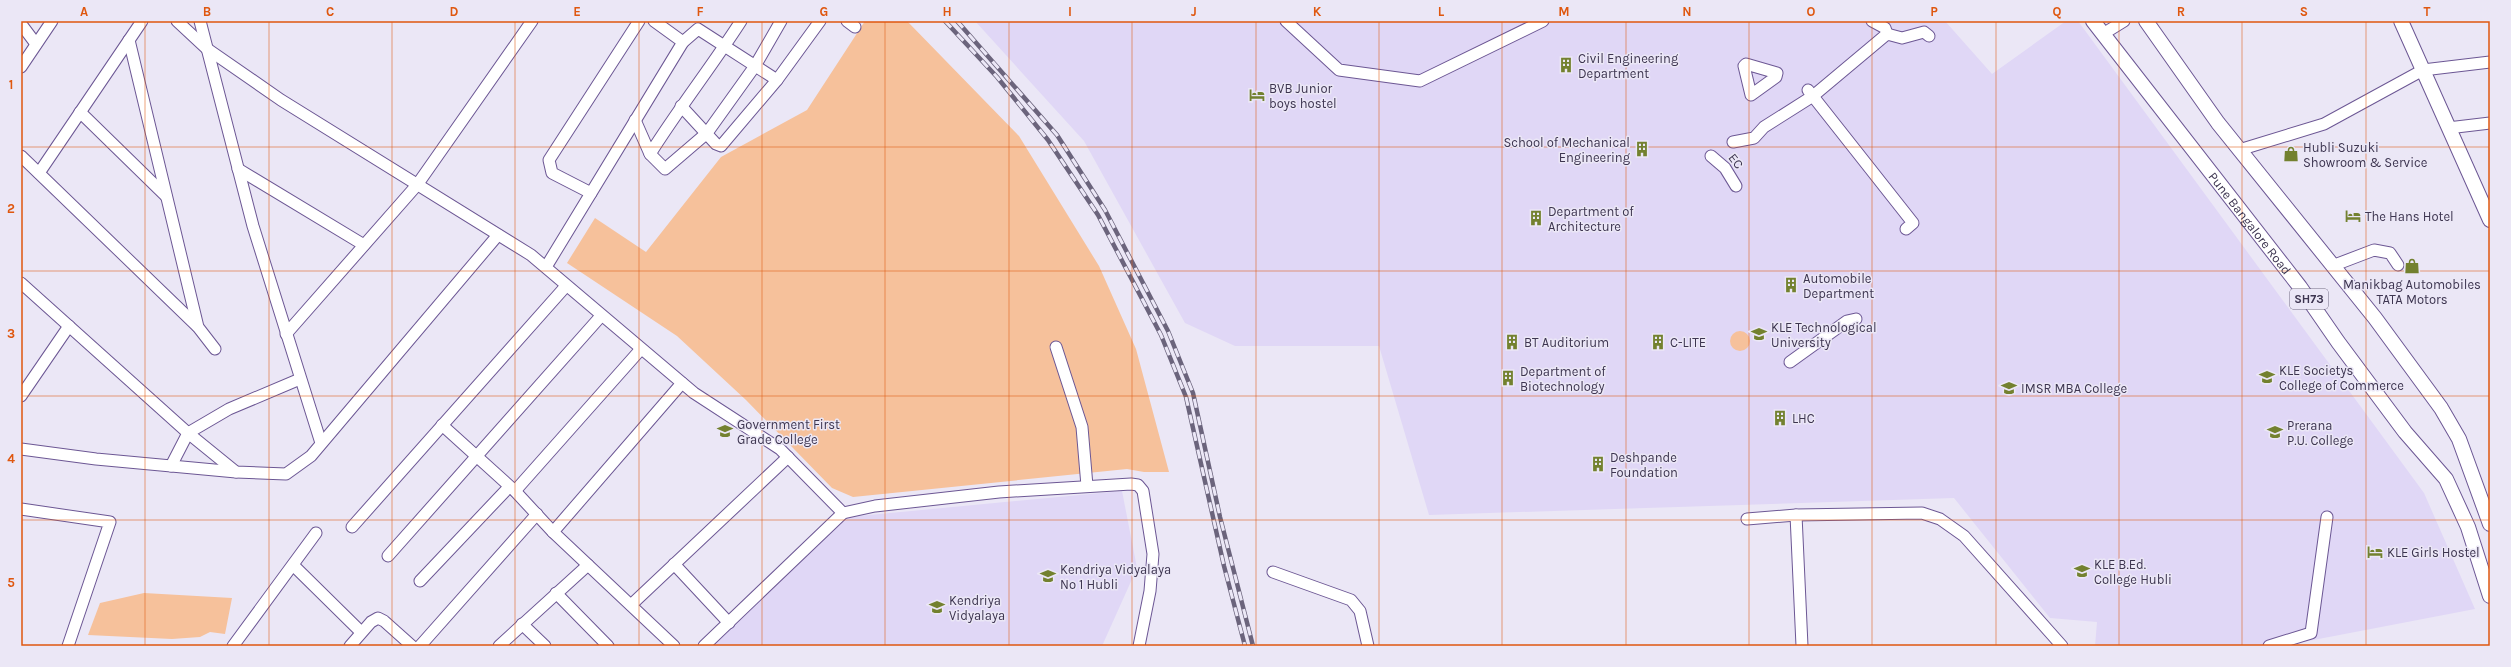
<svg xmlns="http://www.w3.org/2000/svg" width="2511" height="667" font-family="Karla,sans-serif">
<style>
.built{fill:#e0d7f6}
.green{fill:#f6c19b}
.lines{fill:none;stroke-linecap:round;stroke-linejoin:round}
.minor-casing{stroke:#6c5794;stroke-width:13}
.major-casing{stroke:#6c5794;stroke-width:16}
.minor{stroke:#fff;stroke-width:11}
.major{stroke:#fff;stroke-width:14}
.rail-casing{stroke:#6b647c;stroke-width:4.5}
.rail{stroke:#ebe7f6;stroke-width:3;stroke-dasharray:9;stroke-linecap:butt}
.grid{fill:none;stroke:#df570f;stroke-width:1;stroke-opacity:0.55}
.labels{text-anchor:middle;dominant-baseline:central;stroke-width:3;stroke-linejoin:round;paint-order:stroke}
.shield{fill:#ebe7f6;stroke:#716a82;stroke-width:1}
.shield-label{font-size:12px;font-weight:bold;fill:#3d3550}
.poi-label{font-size:13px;fill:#3d3550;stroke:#ebe7f6;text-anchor:start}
.street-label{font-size:13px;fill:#3d3550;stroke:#ebe7f6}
.neatline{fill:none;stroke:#df570f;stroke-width:1.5}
.grid-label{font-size:13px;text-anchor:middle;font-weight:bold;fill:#df570f}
</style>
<rect width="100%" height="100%" fill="#ebe7f6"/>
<!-- built -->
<g class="built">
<path d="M975 21H1945L1992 74 2066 21H2078L2424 493 2475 609 2282 646H2095L2097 622 2050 618 1954 498 1429 515 1379 346H1235L1185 323 1084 141Z"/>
<path d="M1122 491 1137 568 1102 646H713L848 517Z"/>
</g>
<!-- green -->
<g class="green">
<path d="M865 21H907L1019 136 1099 266 1136 349 1169 472H1144L1127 469 853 497 832 488 746 400 677 336 567 263 595 218 646 252 721 157 807 110Z"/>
<circle cx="1740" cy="341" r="10"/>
<path d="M144 593 232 598 225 634 210 632 200 637 172 639 88 635 100 603Z"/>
</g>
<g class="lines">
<defs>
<g id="minor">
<path d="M177 21 206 48 281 100 531 255 694 393 780 449 843 513"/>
<path d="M200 21 253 226 321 443"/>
<path d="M847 21 855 27"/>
<path d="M1286 21 1339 70 1420 81 1543 21"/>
<path d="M1872 21 1885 28 1887 34"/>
<path d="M21 24 36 44"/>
<path d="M2103 34 2124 21"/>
<path d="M129 40 198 327 215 349"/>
<path d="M683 42 698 29 777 80 820 21"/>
<path d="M1746 64 1777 73 1776 77 1751 95 1744 66Z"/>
<path d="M21 67 52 21"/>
<path d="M1808 90 1913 223 1906 229"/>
<path d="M1813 96 1887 34 1902 38 1924 32 1929 36"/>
<path d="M681 106 716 144 721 146 777 80"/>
<path d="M80 112 166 196"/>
<path d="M635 120 650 154C679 108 712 66 741 21"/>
<path d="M2448 128 2490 123"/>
<path d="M1733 142 1754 138 1764 127 1813 96"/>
<path d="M2239 150 2324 124 2423 70 2490 62"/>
<path d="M650 154 665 169 707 133 755 66 781 21"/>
<path d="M21 156 197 326"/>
<path d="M1711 156 1725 168 1736 186"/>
<path d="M238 169 364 245"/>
<path d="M39 173 142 21"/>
<path d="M591 193 552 173 549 160 639 21"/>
<path d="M2332 266 2374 250 2390 253 2398 265"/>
<path d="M546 267 683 42 654 21"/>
<path d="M21 283 188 433 236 472"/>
<path d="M286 334 417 185 532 21"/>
<path d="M1056 347 1082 427 1087 486"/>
<path d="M1790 362 1847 321 1856 319"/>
<path d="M21 396 69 326"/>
<path d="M442 425 515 491 553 532 674 646"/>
<path d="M21 449 96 459 236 472 286 474 311 456 498 235"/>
<path d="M171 466 188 433 229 409 300 379"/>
<path d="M515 491 641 349"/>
<path d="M21 509 110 522 68 646"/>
<path d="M1796 515 1802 646"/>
<path d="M1747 519 1796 515 1922 513 1940 519 1964 536 2062 646"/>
<path d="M352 527 566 286"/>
<path d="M553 532 682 383"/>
<path d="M388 556 601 316"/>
<path d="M674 564 729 623"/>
<path d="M293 565 361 632"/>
<path d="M1273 572 1351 600 1360 611 1368 646"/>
<path d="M420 581 509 487"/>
<path d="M556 593 608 646"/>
<path d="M631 605 788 457"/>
<path d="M522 624 545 646"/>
<path d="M233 646 316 533"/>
<path d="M350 646 371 622 378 618 384 621 412 646"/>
<path d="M420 646 537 514"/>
<path d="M499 646 588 565"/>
<path d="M704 646 843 513 875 506 999 492 1131 484 1138 485 1143 491 1153 554 1150 591 1139 646"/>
<path d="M2269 646 2311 633 2327 517"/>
</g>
<g id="major">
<path id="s1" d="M2093 21 2300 287 2338 342 2405 432 2446 479 2468 527 2490 596"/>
<path d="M2146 21 2218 123 2375 318 2441 408 2459 439 2490 524"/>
<path d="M2401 21 2490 220"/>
</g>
</defs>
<!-- minor casing -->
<use href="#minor" class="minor-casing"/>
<!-- major casing -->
<use href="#major" class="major-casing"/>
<!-- minor -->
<use href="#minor" class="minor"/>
<!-- major -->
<use href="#major" class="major"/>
<defs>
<g id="rail">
<path d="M945 21 997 77 1048 140 1098 215 1161 335 1186 397 1224 566 1245 646"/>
<path d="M957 21 1057 135 1105 210 1168 331 1193 393 1220 517 1253 646"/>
</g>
</defs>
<!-- rail casing -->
<use href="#rail" class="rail-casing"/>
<!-- rail -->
<use href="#rail" class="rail"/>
</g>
<!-- grid -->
<path class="grid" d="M145 21V646M269 21V646M392 21V646M515 21V646M639 21V646M762 21V646M885 21V646M1009 21V646M1132 21V646M1256 21V646M1379 21V646M1502 21V646M1626 21V646M1749 21V646M1872 21V646M1996 21V646M2119 21V646M2242 21V646M2366 21V646M21 147H2490M21 271H2490M21 396H2490M21 520H2490"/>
<!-- icons -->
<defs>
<symbol id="building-bare" viewBox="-9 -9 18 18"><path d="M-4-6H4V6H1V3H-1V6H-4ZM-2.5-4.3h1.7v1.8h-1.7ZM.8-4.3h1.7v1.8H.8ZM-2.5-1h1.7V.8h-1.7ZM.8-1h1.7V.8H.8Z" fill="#73812f" stroke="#ebe7f6" stroke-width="2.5" paint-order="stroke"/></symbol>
<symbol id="hotel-bare" viewBox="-9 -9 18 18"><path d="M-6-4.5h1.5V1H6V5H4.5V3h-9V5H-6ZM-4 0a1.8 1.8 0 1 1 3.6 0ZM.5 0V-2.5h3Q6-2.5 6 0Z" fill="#73812f" stroke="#ebe7f6" stroke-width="2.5" paint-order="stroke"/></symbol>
<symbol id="shop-bare" viewBox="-9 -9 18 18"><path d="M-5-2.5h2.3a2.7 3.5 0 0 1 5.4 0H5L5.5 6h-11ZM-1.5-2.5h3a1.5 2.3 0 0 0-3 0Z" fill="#73812f" stroke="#ebe7f6" stroke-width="2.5" paint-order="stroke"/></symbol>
<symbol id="university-bare" viewBox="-9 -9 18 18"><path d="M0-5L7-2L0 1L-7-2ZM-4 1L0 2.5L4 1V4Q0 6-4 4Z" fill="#73812f" stroke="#ebe7f6" stroke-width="2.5" paint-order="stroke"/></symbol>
<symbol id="school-bare" viewBox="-9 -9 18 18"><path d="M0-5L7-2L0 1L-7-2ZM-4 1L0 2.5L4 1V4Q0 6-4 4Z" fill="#73812f" stroke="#ebe7f6" stroke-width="2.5" paint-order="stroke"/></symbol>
</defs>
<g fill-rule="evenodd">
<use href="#building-bare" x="1555" y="54" width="22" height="22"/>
<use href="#hotel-bare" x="1246" y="84" width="22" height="22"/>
<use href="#building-bare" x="1631" y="138" width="22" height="22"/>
<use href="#shop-bare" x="2280" y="143" width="22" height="22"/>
<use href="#hotel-bare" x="2342" y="205" width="22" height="22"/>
<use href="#building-bare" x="1525" y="207" width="22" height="22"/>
<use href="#shop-bare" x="2401" y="255" width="22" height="22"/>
<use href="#building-bare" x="1780" y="274" width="22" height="22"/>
<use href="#university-bare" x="1748" y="323" width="22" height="22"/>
<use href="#building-bare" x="1501" y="331" width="22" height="22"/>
<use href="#building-bare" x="1647" y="331" width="22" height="22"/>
<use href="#university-bare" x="2256" y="366" width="22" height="22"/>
<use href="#building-bare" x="1497" y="367" width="22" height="22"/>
<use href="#university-bare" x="1998" y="377" width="22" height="22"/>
<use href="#building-bare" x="1769" y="407" width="22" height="22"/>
<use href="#university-bare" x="714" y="420" width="22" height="22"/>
<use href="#school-bare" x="2264" y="421" width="22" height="22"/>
<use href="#building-bare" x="1587" y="453" width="22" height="22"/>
<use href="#hotel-bare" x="2364" y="541" width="22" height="22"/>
<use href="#university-bare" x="2071" y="560" width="22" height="22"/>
<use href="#school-bare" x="1037" y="565" width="22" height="22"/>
<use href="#school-bare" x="926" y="596" width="22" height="22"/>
</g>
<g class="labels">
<!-- shield labels -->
<rect class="shield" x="2290" y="289" width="38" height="20" rx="3"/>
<g class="shield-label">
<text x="2309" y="299">SH73</text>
</g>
<!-- poi labels -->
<g class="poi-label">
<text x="1578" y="58">Civil Engineering<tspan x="1578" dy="15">Department</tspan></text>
<text x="1269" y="88">BVB Junior<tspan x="1269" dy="15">boys hostel</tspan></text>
<text x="1630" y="142" text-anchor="end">School of Mechanical<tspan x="1630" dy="15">Engineering</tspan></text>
<text x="2303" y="147">Hubli Suzuki<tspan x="2303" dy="15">Showroom &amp; Service</tspan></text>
<text x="1548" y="211">Department of<tspan x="1548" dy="15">Architecture</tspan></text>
<text x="2365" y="216">The Hans Hotel</text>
<text x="1803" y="278">Automobile<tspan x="1803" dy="15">Department</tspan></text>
<text x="2412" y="284" text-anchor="middle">Manikbag Automobiles<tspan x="2412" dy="15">TATA Motors</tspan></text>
<text x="1771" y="327">KLE Technological<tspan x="1771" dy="15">University</tspan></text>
<text x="1524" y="342">BT Auditorium</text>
<text x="1670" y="342">C-LITE</text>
<text x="2279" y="370">KLE Societys<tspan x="2279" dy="15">College of Commerce</tspan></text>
<text x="1520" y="371">Department of<tspan x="1520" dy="15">Biotechnology</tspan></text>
<text x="2021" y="388">IMSR MBA College</text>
<text x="1792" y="418">LHC</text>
<text x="737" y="424">Government First<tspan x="737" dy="15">Grade College</tspan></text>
<text x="2287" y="425">Prerana<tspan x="2287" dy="15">P.U. College</tspan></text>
<text x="1610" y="457">Deshpande<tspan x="1610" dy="15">Foundation</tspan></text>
<text x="2387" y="552">KLE Girls Hostel</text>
<text x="2094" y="564">KLE B.Ed.<tspan x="2094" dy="15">College Hubli</tspan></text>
<text x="1060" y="569">Kendriya Vidyalaya<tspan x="1060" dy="15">No 1 Hubli</tspan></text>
<text x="949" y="600">Kendriya<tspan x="949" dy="15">Vidyalaya</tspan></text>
</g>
<!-- street labels -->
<g class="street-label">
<text transform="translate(1736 161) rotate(52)">EC</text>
<text stroke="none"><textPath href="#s1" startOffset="256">Pune Bangalore Road</textPath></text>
</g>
</g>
<!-- border -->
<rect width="2511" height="667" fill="none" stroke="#ebe7f6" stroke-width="44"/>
<rect x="22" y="22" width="2467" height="623" class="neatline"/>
<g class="grid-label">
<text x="84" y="16">A</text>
<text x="207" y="16">B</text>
<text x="330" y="16">C</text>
<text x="454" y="16">D</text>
<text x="577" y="16">E</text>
<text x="700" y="16">F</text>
<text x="824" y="16">G</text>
<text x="947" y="16">H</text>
<text x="1070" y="16">I</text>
<text x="1194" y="16">J</text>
<text x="1317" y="16">K</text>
<text x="1441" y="16">L</text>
<text x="1564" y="16">M</text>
<text x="1687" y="16">N</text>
<text x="1811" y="16">O</text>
<text x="1934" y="16">P</text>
<text x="2057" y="16">Q</text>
<text x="2181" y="16">R</text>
<text x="2304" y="16">S</text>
<text x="2427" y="16">T</text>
<text x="11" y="89">1</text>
<text x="11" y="213">2</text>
<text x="11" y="338">3</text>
<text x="11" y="463">4</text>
<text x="11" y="587">5</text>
</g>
</svg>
